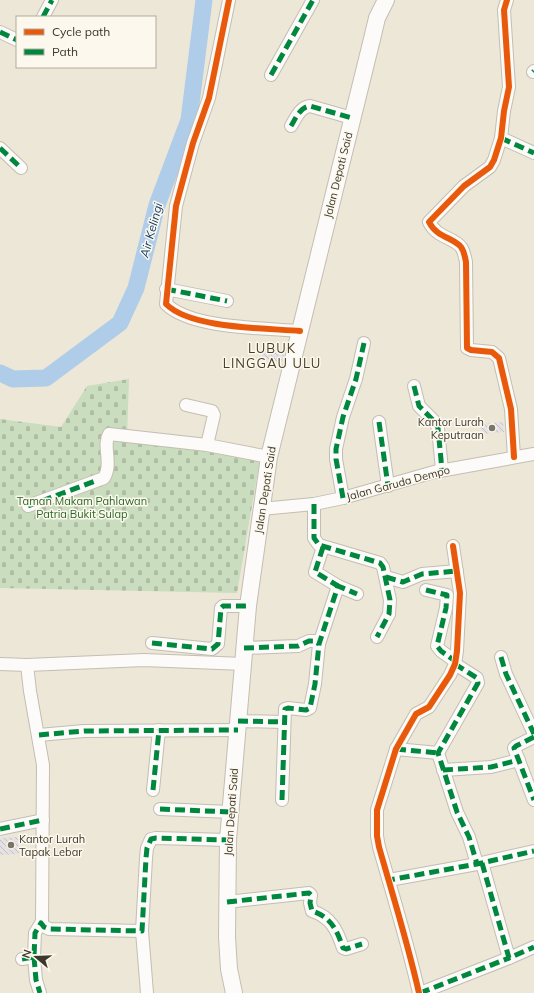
<svg xmlns="http://www.w3.org/2000/svg" width="534" height="993" font-family="Mulish,sans-serif">
<style>
.cemetery{fill:url(#cemetery-stones)}
.lines{fill:none;stroke-linecap:round;stroke-linejoin:round}
.river{stroke:#afcce9;stroke-width:17}
.building{fill:url(#building-back-hatch)}
.minor-casing{stroke:#c3beb2;stroke-width:14}
.major-casing{stroke:#c3beb2;stroke-width:18}
.minor{stroke:#fcfbf9;stroke-width:12}
.major{stroke:#fcfbf9;stroke-width:16}
.quiet{stroke:#00873e;stroke-width:5;stroke-dasharray:10 5;stroke-linecap:butt}
.cycleway-casing{stroke:#fdf8ed;stroke-width:8}
.cycleway{stroke:#e8590c;stroke-width:6}
.poi-dot{fill:#7a7568;stroke:#fdf8ed;stroke-width:1.5}
.labels{text-anchor:middle;dominant-baseline:central;stroke-width:3;stroke-linejoin:round;paint-order:stroke}
.street-label{font-size:11px;fill:#3c382d;stroke:#fdf8ed}
.poi-label{font-size:11px;fill:#3c382d;stroke:#fdf8ed;text-anchor:end}
.park-label{font-size:11px;fill:#2b6728;stroke:#fdf8ed}
.water-label{font-size:12px;font-style:italic;fill:#0f3d6a;stroke:#fdf8ed}
.quarter-label{font-size:13px;letter-spacing:1px;fill:#493f27;stroke:#fdf8ed}
</style>
<defs>
<pattern id="cemetery-stones" width="16" height="16" patternUnits="userSpaceOnUse"><rect width="16" height="16" fill="#caddbe"/><path d="M2 7V4a2 2 0 0 1 4 0v3zM10 15v-3a2 2 0 0 1 4 0v3z" fill="#aebea4"/></pattern>
<pattern id="building-back-hatch" width="6" height="6" patternUnits="userSpaceOnUse"><rect width="6" height="6" fill="#e4e0e3"/><path d="M-1 5l2 2M0 0l6 6M5-1l2 2" fill="none" stroke="#c4c1c3"/></pattern>
</defs>
<rect width="100%" height="100%" fill="#ede7d7"/>
<!-- cemetery -->
<path class="cemetery" d="M129 379 127 438 260 459 237 593 0 588V419L61 427 87 386Z"/>
<g class="lines">
<!-- river -->
<path class="river" d="M0 373 13 379 46 378 120 323 136 288 157 205 189 120 204 0"/>
</g>
<!-- building -->
<g class="building">
<path d="M264 349 284 354 282 363 261 358Z"/>
<path d="M503 422 504 432 481 434V424Z"/>
<path d="M18 837 19 854 0 855V838Z"/>
</g>
<g class="lines">
<defs>
<g id="minor">
<path d="M229 0 209 98 193 143 176 206 166 304C191 329 265 328 300 331"/>
<path d="M507 0 504 10 509 87 504 111 501 138 494 160 490 167 464 186 429 222C437 238 453 237 461 247 464 251 465 257 466 262L467 348 471 350 492 352 499 358 511 409 514 457"/>
<path d="M43 17 52 0"/>
<path d="M0 32 17 40"/>
<path d="M533 72 534 71"/>
<path d="M271 75 313 0"/>
<path d="M291 126C296 118 300 107 310 106L352 118"/>
<path d="M501 138 534 153"/>
<path d="M0 148 21 168"/>
<path d="M166 289 227 301"/>
<path d="M414 386 419 406 435 422 438 428 442 470"/>
<path d="M186 405 212 411 214 415 207 445"/>
<path d="M379 422 388 486"/>
<path d="M343 498 336 459V449L343 417 356 379 364 343"/>
<path d="M314 504V538L319 545 380 563 383 567 390 600 389 614 377 637"/>
<path d="M28 506 104 478C113 463 102 446 109 434L207 445 269 457"/>
<path d="M261 509 314 504 343 498 434 472 534 454"/>
<path d="M323 547 315 572 338 586"/>
<path d="M386 577 403 582 422 574 457 571"/>
<path d="M426 590 447 595 446 608 437 646 441 651 455 661"/>
<path d="M152 643 212 649 218 644 221 608 223 606H248"/>
<path d="M244 648 298 646 309 641H315L319 644"/>
<path d="M501 657 506 674 534 734"/>
<path d="M0 664 27 665 144 660 244 664"/>
<path d="M455 664 477 678 478 683 438 753 457 812 469 837 477 864"/>
<path d="M27 665 30 691 43 765 42 925 49 929 142 931"/>
<path d="M238 721 284 722"/>
<path d="M39 735 84 731 238 730"/>
<path d="M534 737 516 746 514 748 534 800"/>
<path d="M396 749 438 753"/>
<path d="M443 770 491 767 519 760"/>
<path d="M153 790 159 730"/>
<path d="M282 800 285 709 288 708 306 710 310 708 315 684 319 644 338 586 357 594"/>
<path d="M160 809 230 812"/>
<path d="M0 829 43 820"/>
<path d="M482 863 509 958 534 947"/>
<path d="M389 880 477 864 534 851"/>
<path d="M227 902 309 893 311 895 310 903 312 911C331 917 337 930 343 948L346 949 362 944"/>
<path d="M34 957 36 980 40 993"/>
<path d="M22 959 34 957 35 933 41 923"/>
<path d="M147 993 142 931 146 858 147 848 151 839 156 838 228 840"/>
<path d="M419 993C408 944 393 896 379 847L377 836V810L396 749 416 714 429 707 450 675 455 664 457 651 460 593 453 546"/>
<path d="M420 993 509 958"/>
</g>
<path id="major" d="M234 993 229 969 227 937 228 840 248 606 269 457 372 39 377 18 386 0"/>
</defs>
<!-- minor casing -->
<use href="#minor" class="minor-casing"/>
<!-- major casing -->
<use href="#major" class="major-casing"/>
<!-- minor -->
<use href="#minor" class="minor"/>
<!-- major -->
<use href="#major" class="major"/>
<!-- quiet -->
<g class="quiet">
<path d="M43 17 52 0"/>
<path d="M0 32 17 40"/>
<path d="M533 72 534 71"/>
<path d="M271 75 313 0"/>
<path d="M291 126C296 118 300 107 310 106L352 118"/>
<path d="M501 138 534 153"/>
<path d="M0 148 21 168"/>
<path d="M166 289 227 301"/>
<path d="M414 386 419 406 435 422 438 428 442 470"/>
<path d="M379 422 388 486"/>
<path d="M343 498 336 459V449L343 417 356 379 364 343"/>
<path d="M314 504V538L319 545 380 563 383 567 390 600 389 614 377 637"/>
<path d="M28 506 98 480"/>
<path d="M323 547 315 572 338 586"/>
<path d="M386 577 403 582 422 574 457 571"/>
<path d="M426 590 447 595 446 608 437 646 441 651 455 661"/>
<path d="M152 643 212 649 218 644 221 608 223 606H248"/>
<path d="M244 648 298 646 309 641H315L319 644"/>
<path d="M501 657 506 674 534 734"/>
<path d="M455 664 477 678 478 683 438 753 457 812 469 837 477 864"/>
<path d="M238 721 284 722"/>
<path d="M39 735 84 731 238 730"/>
<path d="M534 737 516 746 514 748 534 800"/>
<path d="M396 749 438 753"/>
<path d="M443 770 491 767 519 760"/>
<path d="M153 790 159 730"/>
<path d="M282 800 285 709 288 708 306 710 310 708 315 684 319 644 338 586 357 594"/>
<path d="M160 809 230 812"/>
<path d="M0 829 43 820"/>
<path d="M482 863 509 958 534 947"/>
<path d="M388 876 389 880 477 864 534 851"/>
<path d="M227 902 309 893 311 895 310 903 312 911C331 917 337 930 343 948L346 949 362 944"/>
<path d="M34 957 36 980 40 993"/>
<path d="M22 959 34 957 35 933 41 923 44 927 49 929 142 931 146 858 147 848 151 839 156 838 228 840"/>
<path d="M420 993 509 958"/>
</g>
<defs>
<g id="cycleway">
<path d="M229 0 209 98 193 143 176 206 166 304C191 329 265 328 300 331"/>
<path d="M507 0 504 10 509 87 504 111 501 138 494 160 490 167 464 186 429 222C437 238 453 237 461 247 464 251 465 257 466 262L467 348 471 350 492 352 499 358 511 409 514 457"/>
<path d="M419 993C408 944 393 896 379 847L377 836V810L396 749 416 714 429 707 450 675 455 664 457 651 460 593 453 546"/>
</g>
</defs>
<!-- cycleway casing -->
<use href="#cycleway" class="cycleway-casing"/>
<!-- cycleway -->
<use href="#cycleway" class="cycleway"/>
</g>
<!-- markers -->
<g class="poi-dot">
<circle cx="492" cy="428" r="4"/>
<circle cx="11" cy="845" r="4"/>
</g>
<g class="labels">
<!-- street labels -->
<g class="street-label">
<text transform="translate(338 175) rotate(-76)">Jalan Depati Said</text>
<text transform="translate(398 483) rotate(-15)">Jalan Garuda Dempo</text>
<text transform="translate(265 490) rotate(-81)">Jalan Depati Said</text>
<text transform="translate(231 812) rotate(-86)">Jalan Depati Said</text>
</g>
<!-- poi labels -->
<g class="poi-label">
<text x="484" y="422">Kantor Lurah<tspan x="484" dy="13">Keputraan</tspan></text>
<text x="19" y="839" text-anchor="start">Kantor Lurah<tspan x="19" dy="13">Tapak Lebar</tspan></text>
</g>
<!-- park labels -->
<g class="park-label">
<text x="82" y="501">Taman Makam Pahlawan<tspan x="82" dy="13">Patria Bukit Sulap</tspan></text>
</g>
<!-- water labels -->
<g class="water-label">
<text transform="translate(151 230) rotate(-75)">Air Kelingi</text>
</g>
<!-- quarter labels -->
<g class="quarter-label">
<text x="272" y="348">LUBUK<tspan x="272" dy="15">LINGGAU ULU</tspan></text>
</g>
</g>
<!-- legend -->
<rect x="16" y="16" width="140" height="52" fill="#fdf8ed" stroke="#b0aba0"/>
<rect x="24" y="29" width="20" height="6" fill="#e8590c" stroke="#b0aba0"/>
<text x="52" y="36" font-size="12" fill="#3c382d">Cycle path</text>
<rect x="24" y="49" width="20" height="6" fill="#00873e" stroke="#b0aba0"/>
<text x="52" y="56" font-size="12" fill="#3c382d">Path</text>
<!-- north arrow -->
<g transform="translate(36 957) rotate(289)" stroke="#fdf8ed" stroke-width="3" paint-order="stroke">
<path d="M0-3L7 15L0 10L-7 15Z" fill="#3c382d"/>
<text y="-6" font-size="11" font-weight="bold" text-anchor="middle" fill="#3c382d">N</text>
</g>
</svg>
